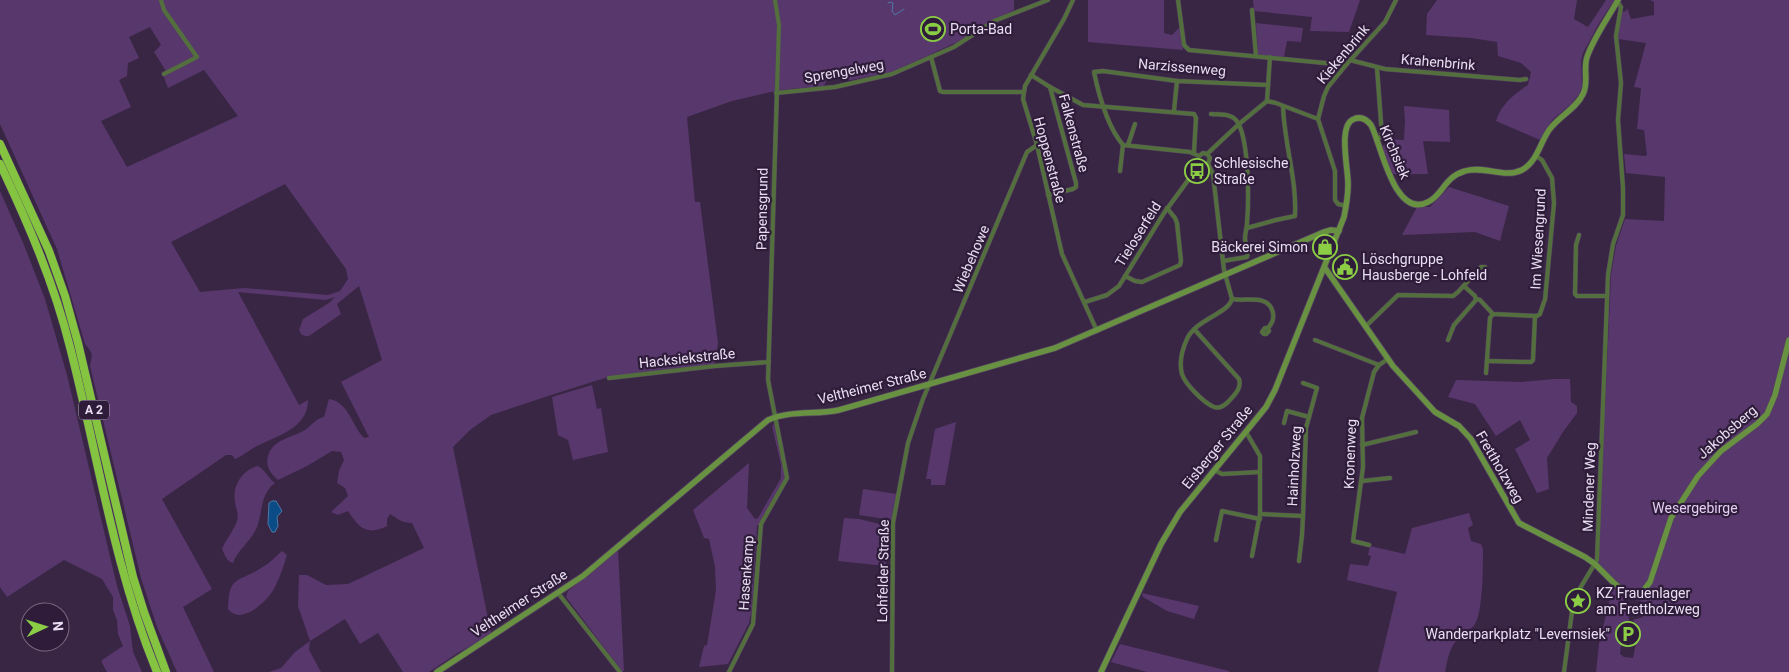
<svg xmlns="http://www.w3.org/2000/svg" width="1789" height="672" font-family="Roboto,sans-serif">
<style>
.green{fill:#58376c;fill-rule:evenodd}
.water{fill:#0b4c86;stroke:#4e78a6}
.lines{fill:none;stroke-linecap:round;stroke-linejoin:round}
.stream{stroke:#4e78a6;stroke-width:1}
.street-casing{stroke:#554360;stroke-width:5}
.secondary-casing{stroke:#554360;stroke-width:7}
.highway-casing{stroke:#554360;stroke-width:9}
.street{stroke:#546f3e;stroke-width:4}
.secondary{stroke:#689142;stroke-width:5.5}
.highway{stroke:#84c441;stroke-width:8}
.labels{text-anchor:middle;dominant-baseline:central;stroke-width:4.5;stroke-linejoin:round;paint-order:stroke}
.shield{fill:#2f1c3a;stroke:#b1a4ba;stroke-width:1}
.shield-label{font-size:12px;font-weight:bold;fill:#e9def1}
.poi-label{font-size:14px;fill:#e9def1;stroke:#2f1c3a;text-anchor:start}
.street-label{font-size:14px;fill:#e9def1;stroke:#2f1c3a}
.park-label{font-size:14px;fill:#e4cdf4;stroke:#2f1c3a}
</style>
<rect width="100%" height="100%" fill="#392644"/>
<!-- green -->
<g class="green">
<path d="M0 0H1014V10L991 22 968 37 892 72 851 80H843L835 77 827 79 824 86 779 90 732 101 687 117 695 202H700L718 343 715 365 608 377 551 395 491 415 470 430 453 447 491 633 489 636 459 652 429 672H403L378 633 360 644 345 619 310 641 309 650 321 672H269L281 668 295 652 310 641 298 606 299 575H307L326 585 348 584 424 548 412 523C402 523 398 519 390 514L387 519V526C367 536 359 528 348 511L338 515 331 512 348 496 345 488 337 483 339 471 344 460 341 452 332 451 307 466 278 480C271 474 265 466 268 456 273 439 291 438 305 430 312 425 315 419 324 417L329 399C349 402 352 426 364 438L369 437 341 382 382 360 359 286 337 304 341 314 309 336C304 337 301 335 299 330L303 319 329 303 335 297 326 300 238 292 299 405 308 400C308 429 276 436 255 447 248 451 242 456 235 459L232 455H226L162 499 212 589 183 607 214 672H177L157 627 141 578 90 366C92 353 94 355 85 344L57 249 0 124ZM150 27 161 45 154 52 166 71 163 75 168 88 204 70 238 116 127 167 101 121 131 107 119 80 127 76 128 63 139 58 129 37ZM285 184 346 269 348 279 340 291 328 295 244 288 200 292 171 242Z"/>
<path d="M1088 0H1164V33L1172 35 1180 27 1183 50 1088 42Z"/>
<path d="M1253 0H1360L1349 32 1310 31 1312 17 1254 11Z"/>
<path d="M1437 0H1577L1574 19 1588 27 1606 0H1614L1598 25 1583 53 1581 61 1582 86 1580 93 1570 105 1553 119 1545 130 1540 140 1496 121C1500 106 1514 94 1528 85L1531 72 1521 63 1498 56 1497 42 1471 38 1426 35 1427 14Z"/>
<path d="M1650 0H1789V672H1596L1599 644 1613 586C1623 594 1629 609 1629 622L1623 626 1620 654 1624 657 1633 658 1636 643 1632 626 1635 625 1633 620 1643 617 1641 601 1628 599 1627 601 1626 590 1598 563 1610 299 1611 275 1616 246 1625 219 1664 221 1665 177 1626 173 1624 154 1645 156 1647 155 1644 130 1637 129 1641 88 1634 87 1646 43 1618 39V32L1622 12 1626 11 1627 8 1631 19 1654 15V2Z"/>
<path d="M1256 23 1303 28 1301 42 1287 41 1284 57 1260 55 1258 53Z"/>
<path d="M1404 106 1449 110 1450 142 1423 141 1428 174H1392L1381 148 1385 144 1384 139 1404 140 1405 121Z"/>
<path d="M1449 187 1509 206 1500 241 1475 232 1402 235 1417 207H1430Z"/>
<path d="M0 191 24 245 45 299 67 375 117 586 130 626 133 652 142 672H107L102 663V660L123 646 118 634 117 620 113 610V597L102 579 64 560 7 597 0 587Z"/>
<path d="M1554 379H1570L1571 402 1577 406V413L1563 432 1547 458 1549 489 1537 493 1515 449 1530 440 1520 420 1496 436 1475 404 1448 397 1456 380 1522 382Z"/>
<path d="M592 385 597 409 601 408 608 452 573 460 568 440 558 435 552 397Z"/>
<path d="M956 422 945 485H931V479H926L935 429Z"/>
<path d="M774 424 785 478 760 525H757L752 608 749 623 728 664 699 667 704 646 707 645 716 590 715 567 709 539 704 538 693 510 749 463 747 508 755 519 758 518 781 478V465L772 426Z"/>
<path d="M258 466C266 471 268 478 275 483 260 494 263 511 257 527 251 542 238 549 233 563 226 561 225 555 222 549 226 539 233 532 237 521 239 513 236 510 235 502 232 486 242 470 258 466Z"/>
<path d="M863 489 897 494 892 520 859 515Z"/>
<path d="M1469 513 1473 525 1468 528 1471 541 1481 544 1483 549C1483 565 1483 612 1475 624 1472 629 1465 633 1460 637 1449 646 1448 659 1445 672H1378L1397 592 1347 580 1350 564 1368 566 1371 556 1368 555 1370 546 1405 554 1412 528Z"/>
<path d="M844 518 859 519 884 525 887 538 886 566 838 561Z"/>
<path d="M618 550 624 671H622L566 597 568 591Z"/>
<path d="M282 551 287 555C283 568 278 584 270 595 260 607 240 624 228 609 229 575 237 583 261 568 269 564 275 557 282 551Z"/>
<path d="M1142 593 1199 606 1194 619 1167 611 1143 597Z"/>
<path d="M1120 644 1229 671V672H1147L1111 662Z"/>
</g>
<!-- water -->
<path class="water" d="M272 501H276L282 511 277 517 278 526 275 532H272L268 524 269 503Z"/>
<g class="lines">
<!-- stream -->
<path class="stream" d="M888 3 891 2 893 3 892 11 895 15 904 9"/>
<defs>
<g id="street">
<path d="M161 0 164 10 197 57 164 74"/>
<path d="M1073 0 1064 19 1025 86 1023 99 1037 145 1062 254 1097 331"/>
<path d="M1178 0 1184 45 1189 50 1346 65"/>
<path d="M1252 10 1256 56"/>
<path d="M931 57 940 91 943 92H1023"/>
<path d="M1350 60 1385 69 1520 80 1526 79"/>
<path d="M1031 75 1050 87 1076 183V187L1073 189 1048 195"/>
<path d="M1050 87 1083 105 1194 114 1196 118 1194 152"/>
<path d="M776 93 835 87 892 74 954 47 994 21 1048 0"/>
<path d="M1267 101 1270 57"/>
<path d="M1174 111 1177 81"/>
<path d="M1211 114C1221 115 1233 113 1238 123 1249 142 1249 200 1247 223 1247 228 1245 233 1245 238 1245 244 1249 250 1247 257L1223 261"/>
<path d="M1377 139 1382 136 1377 68"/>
<path d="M1128 145 1135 124"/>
<path d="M1207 154 1239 124 1267 101 1276 103 1318 119"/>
<path d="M1199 156 1190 152 1123 145C1107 126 1099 96 1094 72L1103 71 1177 81 1268 85"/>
<path d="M1199 156 1203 153 1207 154 1210 158 1208 164"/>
<path d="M1536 156 1542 160 1552 178 1554 203 1545 300"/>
<path d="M1120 171 1123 145"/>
<path d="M1346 206 1338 204 1335 200V171L1318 119 1324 96 1328 87 1346 65 1385 22 1396 0"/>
<path d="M1247 228 1276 220 1295 216C1297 179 1284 143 1283 106"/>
<path d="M1579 235 1576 245 1575 294 1577 296H1607"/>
<path d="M1125 276 1135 281 1142 282 1180 265 1181 261 1177 223 1175 218 1167 208"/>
<path d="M1232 299C1245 302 1269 293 1273 313 1274 320 1272 323 1268 328H1265L1262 332 1264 334H1266L1269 331 1268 328"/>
<path d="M1476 299 1480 300 1493 314 1537 316 1540 314 1544 302"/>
<path d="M1085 302 1107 295 1119 286 1164 213 1200 164"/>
<path d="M1366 326 1398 295 1453 296 1458 292 1481 267H1485"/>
<path d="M1194 329 1239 379C1242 389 1234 395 1228 402 1224 406 1220 409 1214 407 1204 403 1185 384 1182 374 1179 363 1182 350 1187 339 1196 319 1228 314 1232 299L1224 270 1213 174 1208 164"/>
<path d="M1315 340 1379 365"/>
<path d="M1448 340 1454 325 1476 300 1475 296 1464 286"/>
<path d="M1487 361 1531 362 1533 360 1535 316"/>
<path d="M1486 373 1490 318 1493 314"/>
<path d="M609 378 715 366 769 362"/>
<path d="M1284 423 1287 411 1309 417"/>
<path d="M1246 432 1260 456V514L1252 556"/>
<path d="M1362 445 1416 432"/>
<path d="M1214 470 1222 474 1260 472"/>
<path d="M1362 481 1390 478"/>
<path d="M1260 514 1303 516 1302 535 1299 561"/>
<path d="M1303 516 1306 428 1317 388 1303 383"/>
<path d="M1216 540 1222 511 1260 519"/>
<path d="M1369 545 1353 541 1363 467 1362 418 1374 372 1379 365 1388 359"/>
<path d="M558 593 620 672"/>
<path d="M729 672 753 624 761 524 787 478 768 380 779 25 775 0"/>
<path d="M892 672 893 523 908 443 923 399 1027 152 1037 145"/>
<path d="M1564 672 1573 604 1576 595 1597 560 1608 275 1613 244 1623 215V188L1618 120 1621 83 1616 36 1621 7 1617 1"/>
</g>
<g id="secondary">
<path d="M1325 268 1393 366 1435 412 1459 426 1471 439 1519 523 1585 557 1595 564 1613 582 1626 593 1638 594 1643 591 1650 582 1671 518 1698 476 1721 451 1757 424 1767 414 1775 395 1789 340"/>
<path d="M437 672 583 576 768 420C790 410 816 415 839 410L1055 348 1324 232 1331 230 1339 231"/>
<path d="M1101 672 1161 544 1180 512 1253 423 1266 407 1275 390 1344 217C1346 207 1348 197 1348 186 1349 171 1337 125 1354 119 1361 116 1367 120 1371 125 1381 143 1394 220 1428 202 1443 195 1444 177 1465 171 1484 165 1504 179 1522 170 1537 162 1540 143 1549 130 1559 116 1576 109 1583 94 1589 83 1583 69 1587 57 1594 37 1608 18 1618 0"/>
</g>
<g id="highway">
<path d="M0 144 49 251 65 296 78 343 133 577 144 612 166 672"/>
<path d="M0 164C28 223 54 283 70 347 98 456 114 568 157 672"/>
</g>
</defs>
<!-- street casing -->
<use href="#street" class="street-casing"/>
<!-- secondary casing -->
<use href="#secondary" class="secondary-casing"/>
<!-- highway casing -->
<use href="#highway" class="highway-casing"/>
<!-- street -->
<use href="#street" class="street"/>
<!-- secondary -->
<use href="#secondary" class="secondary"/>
<!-- highway -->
<use href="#highway" class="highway"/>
</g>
<!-- icons -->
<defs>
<symbol id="stadium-ring" viewBox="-11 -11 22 22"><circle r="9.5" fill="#2f1c3a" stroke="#8bce46" stroke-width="1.5"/><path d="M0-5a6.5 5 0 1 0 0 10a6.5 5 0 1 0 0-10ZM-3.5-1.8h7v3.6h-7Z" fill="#8bce46"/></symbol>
<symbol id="bus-ring" viewBox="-11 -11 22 22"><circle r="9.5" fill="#2f1c3a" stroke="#8bce46" stroke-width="1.5"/><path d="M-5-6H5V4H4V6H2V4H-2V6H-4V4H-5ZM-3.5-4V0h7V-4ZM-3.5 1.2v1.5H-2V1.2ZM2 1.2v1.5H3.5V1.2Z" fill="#8bce46"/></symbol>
<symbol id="shop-ring" viewBox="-11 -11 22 22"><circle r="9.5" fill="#2f1c3a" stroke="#8bce46" stroke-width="1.5"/><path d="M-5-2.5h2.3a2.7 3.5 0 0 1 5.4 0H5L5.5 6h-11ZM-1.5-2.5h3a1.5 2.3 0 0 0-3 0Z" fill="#8bce46"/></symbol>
<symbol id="civic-ring" viewBox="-11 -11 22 22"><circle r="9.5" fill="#2f1c3a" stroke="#8bce46" stroke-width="1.5"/><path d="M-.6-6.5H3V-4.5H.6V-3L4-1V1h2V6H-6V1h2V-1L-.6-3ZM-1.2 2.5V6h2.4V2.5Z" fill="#8bce46"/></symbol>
<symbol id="sight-ring" viewBox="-11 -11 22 22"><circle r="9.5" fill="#2f1c3a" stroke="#8bce46" stroke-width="1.5"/><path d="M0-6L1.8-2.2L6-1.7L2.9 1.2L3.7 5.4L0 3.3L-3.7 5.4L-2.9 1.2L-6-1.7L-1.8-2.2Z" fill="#8bce46"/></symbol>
<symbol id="parking-ring" viewBox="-11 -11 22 22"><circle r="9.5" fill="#2f1c3a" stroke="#8bce46" stroke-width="1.5"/><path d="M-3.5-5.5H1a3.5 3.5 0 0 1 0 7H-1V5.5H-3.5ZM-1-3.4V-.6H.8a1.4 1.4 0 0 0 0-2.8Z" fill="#8bce46"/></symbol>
</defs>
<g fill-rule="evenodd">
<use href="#stadium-ring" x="919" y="15" width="28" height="28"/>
<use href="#bus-ring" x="1183" y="157" width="28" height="28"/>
<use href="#shop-ring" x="1311" y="233" width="28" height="28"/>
<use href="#civic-ring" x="1331" y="253" width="28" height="28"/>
<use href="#sight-ring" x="1564" y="587" width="28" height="28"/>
<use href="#parking-ring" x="1614" y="620" width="28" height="28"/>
</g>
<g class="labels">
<!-- shield labels -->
<rect class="shield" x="79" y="400.5" width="30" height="19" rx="4"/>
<g class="shield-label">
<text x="94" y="410">A 2</text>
</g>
<!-- poi labels -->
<g class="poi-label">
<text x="950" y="29">Porta-Bad</text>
<text x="1214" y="163">Schlesische<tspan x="1214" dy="16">Straße</tspan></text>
<text x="1308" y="247" text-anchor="end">Bäckerei Simon</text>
<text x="1362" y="259">Löschgruppe<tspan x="1362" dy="16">Hausberge - Lohfeld</tspan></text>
<text x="1596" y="593">KZ Frauenlager<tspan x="1596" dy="16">am Frettholzweg</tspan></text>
<text x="1610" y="634" text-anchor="end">Wanderparkplatz "Levernsiek"</text>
</g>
<!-- street labels -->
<g class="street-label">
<text transform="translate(1343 54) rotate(-50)">Kiekenbrink</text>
<text transform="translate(1438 62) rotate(5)">Krahenbrink</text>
<text transform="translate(1182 67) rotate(5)">Narzissenweg</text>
<text transform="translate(844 71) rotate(-10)">Sprengelweg</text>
<text transform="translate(1074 133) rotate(75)">Falkenstraße</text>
<text transform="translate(1395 152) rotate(67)">Kirchsiek</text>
<text transform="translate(1050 160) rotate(75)">Hoppenstraße</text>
<text transform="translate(762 209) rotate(-89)">Papensgrund</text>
<text transform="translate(1138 234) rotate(-58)">Tieloserfeld</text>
<text transform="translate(1538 239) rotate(-87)">Im Wiesengrund</text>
<text transform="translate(971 259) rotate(-67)">Wiebehowe</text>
<text transform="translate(687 358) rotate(-6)">Hacksiekstraße</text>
<text transform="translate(872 386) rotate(-14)">Veltheimer Straße</text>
<text transform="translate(1727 432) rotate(-41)">Jakobsberg</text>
<text transform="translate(1217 447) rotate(-51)">Eisberger Straße</text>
<text transform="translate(1350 454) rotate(-88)">Kronenweg</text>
<text transform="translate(1294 466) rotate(-87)">Hainholzweg</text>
<text transform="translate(1500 467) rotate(60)">Frettholzweg</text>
<text transform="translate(1589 487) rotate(-88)">Mindener Weg</text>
<text transform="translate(883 571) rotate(-89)">Lohfelder Straße</text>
<text transform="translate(746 573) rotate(-86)">Hasenkamp</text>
<text transform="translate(519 603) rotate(-33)">Veltheimer Straße</text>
</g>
<!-- park labels -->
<g class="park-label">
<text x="1695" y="508">Wesergebirge</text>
</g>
</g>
<!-- north arrow -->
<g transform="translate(45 627) rotate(86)"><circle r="24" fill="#2f1c3a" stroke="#796a83"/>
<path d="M0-4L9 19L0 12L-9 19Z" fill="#8bce46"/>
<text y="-8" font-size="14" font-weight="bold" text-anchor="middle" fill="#e9def1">N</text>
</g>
</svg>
